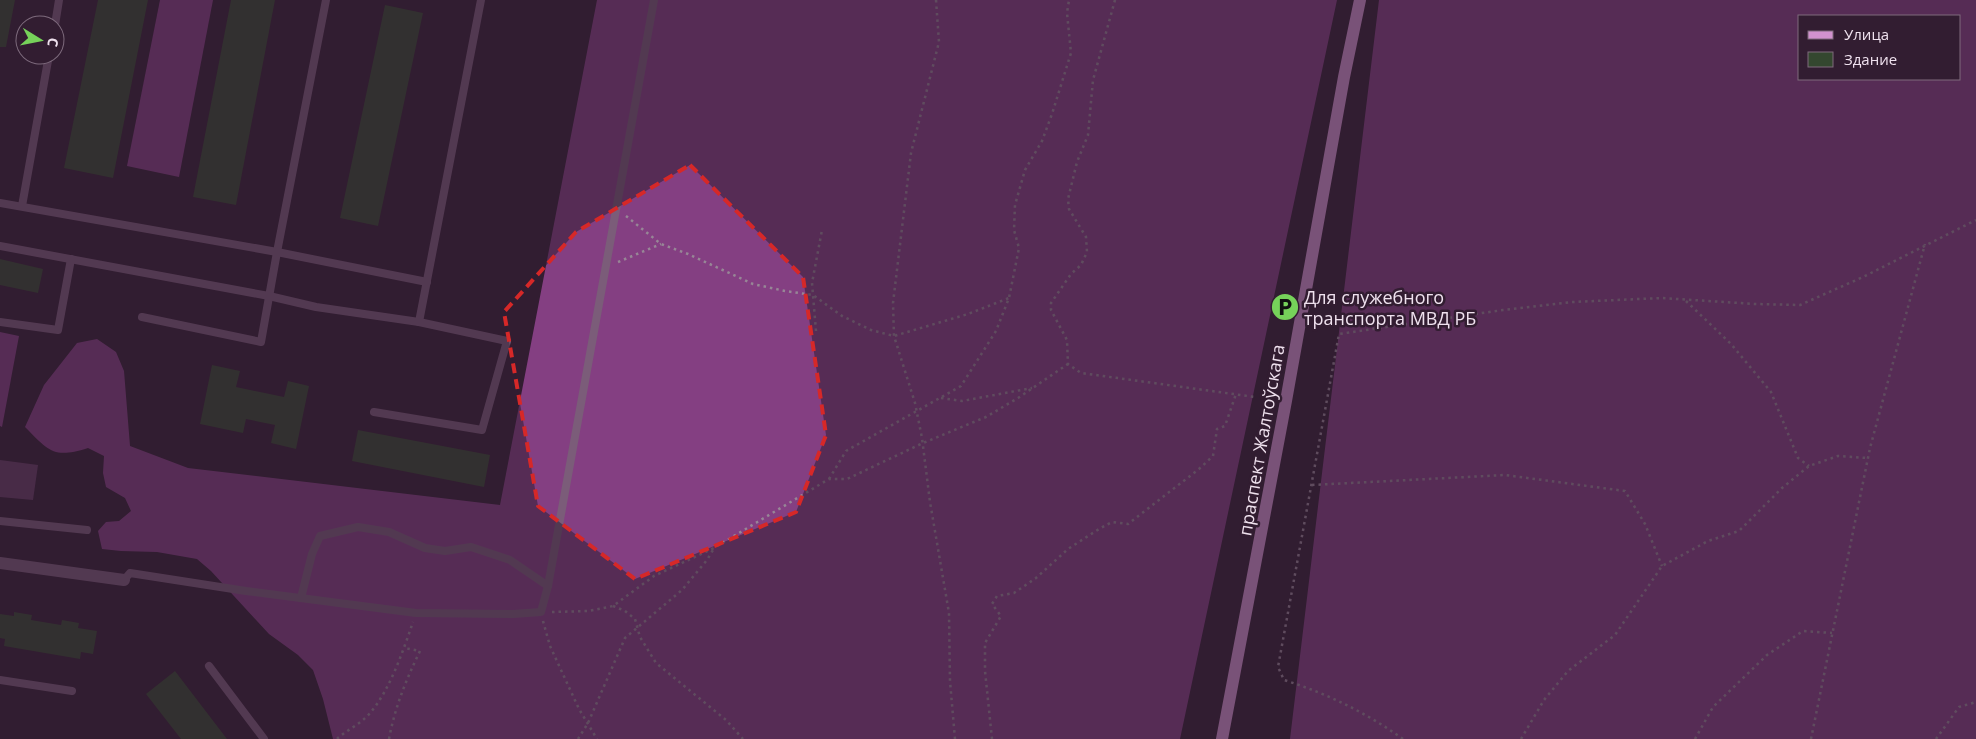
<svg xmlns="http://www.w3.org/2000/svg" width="1976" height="739" font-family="'Open Sans',sans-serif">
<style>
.green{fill:#653c63}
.forest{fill:#843f82;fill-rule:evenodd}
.building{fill:#34472f}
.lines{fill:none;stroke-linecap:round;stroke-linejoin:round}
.path{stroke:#978696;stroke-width:2.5;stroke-dasharray:2.5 4;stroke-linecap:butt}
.service{stroke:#7b5c79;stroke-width:8}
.minor{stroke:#7b5c79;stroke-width:12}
.primary{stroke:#d192ce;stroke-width:12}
.marked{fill:none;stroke:#d62828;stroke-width:4;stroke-dasharray:10 6;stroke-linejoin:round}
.labels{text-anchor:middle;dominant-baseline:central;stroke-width:5;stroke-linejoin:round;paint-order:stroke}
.poi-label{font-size:18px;fill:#efe1ee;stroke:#321d31;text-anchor:start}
.street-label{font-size:18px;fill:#efe1ee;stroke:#321d31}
</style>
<rect width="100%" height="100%" fill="#321d31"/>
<!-- green -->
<path class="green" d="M0 460 38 465 33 500 0 497Z"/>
<!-- forest -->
<g class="forest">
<path d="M160 0H213L179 177 127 166Z"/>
<path d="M597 0H1337L1180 739H333L323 699 313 670 298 655 269 634 211 571 197 559 157 552 121 551 102 549 98 531 106 522 119 521 131 511 125 498 106 487 103 473 104 456 88 448C53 459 49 451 25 427L44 385 77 343 97 339 116 352 124 371 130 446 188 468 500 505Z"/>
<path d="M1379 0H1976V739H1290ZM1960 16V79H1800V16Z"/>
<path d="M0 332 19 336 2 427 0 426Z"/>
</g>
<!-- building -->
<g class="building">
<path d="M0 0H15L6 47H0Z"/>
<path d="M98 0H148L113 178 64 168Z"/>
<path d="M231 0H275L236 205 193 197Z"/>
<path d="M385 5 423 13 378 226 340 218Z"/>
<path d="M0 259 43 269 38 293 0 285Z"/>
<path d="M212 365 240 371 236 387 284 397 288 381 309 386 296 449 271 443 275 425 246 419 243 433 200 424Z"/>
<path d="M358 430 490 455 484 487 352 461Z"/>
<path d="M14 612 32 615 31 620 61 625 62 620 79 623 78 628 97 631 93 654 81 652 80 659 4 646 5 639 0 638V614L14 616Z"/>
<path d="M175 671 227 739H181L146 694Z"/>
</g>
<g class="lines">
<!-- path -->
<g class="path">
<path d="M936 0 939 42 911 153 893 303 894 336 915 403 922 438 930 502 949 613 950 681 955 739"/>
<path d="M1115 0 1093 80 1088 135 1077 162 1068 199 1069 209 1086 237 1087 252 1081 265 1071 274 1051 303V310L1067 340 1068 364 1081 373 1255 397"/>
<path d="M626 216 661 244 688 254 753 284 785 291 813 295 842 316 871 330 894 336 968 314 1009 298"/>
<path d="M618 262 661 244"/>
<path d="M1686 301 1731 344 1771 392 1798 458 1809 466"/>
<path d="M816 331 812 283 822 230"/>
<path d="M941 398 962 401 1032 388"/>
<path d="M829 479 846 451 961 386 996 331 1009 298 1019 248 1014 230 1015 205 1025 170 1042 141 1052 114 1071 53 1067 13 1069 0"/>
<path d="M1312 485 1505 475 1625 491 1645 524 1662 566"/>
<path d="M613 606 625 611 635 619 640 637 656 663 726 720 743 739"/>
<path d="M552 612 589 611 613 606 654 576 714 548 829 479H847L923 443 986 417 1018 398 1068 364"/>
<path d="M543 621 550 646 579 709 597 739"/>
<path d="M337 739C348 729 361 724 370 713 390 690 403 651 413 622"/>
<path d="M389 739C395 707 406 680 420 651L404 648"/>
<path d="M578 739 588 723 625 638 682 590 707 560 713 550"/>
<path d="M992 739 985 671V643L1001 616 992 604 997 596 1014 593 1036 578 1068 549 1099 529 1112 522 1128 524 1199 469 1213 456 1217 429 1225 426 1236 394"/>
<path d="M1403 739C1365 712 1328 694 1284 680L1278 667 1339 334 1503 310 1572 302 1662 298 1755 304 1800 305 1863 277 1976 220"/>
<path d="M1521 739 1544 700 1568 671 1615 635 1662 566 1708 541 1739 531 1782 488 1809 466 1838 456 1867 458"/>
<path d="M1695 739 1713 707 1767 655 1803 631 1832 633"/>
<path d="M1811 739 1870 448 1925 244"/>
<path d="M1936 739 1959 707 1976 702"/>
</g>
<!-- service -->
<g class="service">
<path d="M55 25 59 0"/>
<path d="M0 203 277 252 427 282"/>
<path d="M22 206 49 55"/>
<path d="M0 246 269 296 316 307 419 322 481 0"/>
<path d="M142 317 261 342 277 252 326 0"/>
<path d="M0 322 58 330 71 259"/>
<path d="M374 412 482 430 507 341 419 322"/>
<path d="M0 521 87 530"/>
<path d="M124 580 130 573 246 591 416 613 513 614 541 612 548 586 654 0"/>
<path d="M301 598 312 554 320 536 358 527 389 532 425 548 445 551 471 547 510 560 548 586"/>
<path d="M209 666 264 739"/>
<path d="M0 680 72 691"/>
</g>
<!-- minor -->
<path class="minor" d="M0 563 124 580"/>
<!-- primary -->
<path class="primary" d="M1222 739 1286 401 1344 77 1360 0"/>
</g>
<!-- marked area -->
<path d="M0 0H1976V739H0ZM690 165 803 277 826 435 796 512 635 579 538 506 504 312 576 232Z" fill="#321d31" fill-opacity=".55" fill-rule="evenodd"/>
<path class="marked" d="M690 165 803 277 826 435 796 512 635 579 538 506 504 312 576 232Z"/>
<!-- icons -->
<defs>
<symbol id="parking-disc" viewBox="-11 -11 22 22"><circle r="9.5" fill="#76d25a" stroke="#321d31"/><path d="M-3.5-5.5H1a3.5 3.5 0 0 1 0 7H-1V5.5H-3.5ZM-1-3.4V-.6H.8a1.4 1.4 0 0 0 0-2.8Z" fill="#111"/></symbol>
</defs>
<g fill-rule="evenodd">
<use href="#parking-disc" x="1269" y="291" width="32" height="32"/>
</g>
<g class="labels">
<!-- poi labels -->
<g class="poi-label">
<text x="1304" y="297">Для служебного<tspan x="1304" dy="21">транспорта МВД РБ</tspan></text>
</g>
<!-- street labels -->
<g class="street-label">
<text transform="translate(1261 440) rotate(-80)">праспект Жалтоўскага</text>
</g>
</g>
<!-- legend -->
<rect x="1798" y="15" width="162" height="65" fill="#321d31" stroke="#7e6b7d"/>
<rect x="1808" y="31" width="25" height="8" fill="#d192ce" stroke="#7e6b7d"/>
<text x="1844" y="40" font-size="15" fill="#efe1ee">Улица</text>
<rect x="1808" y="52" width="25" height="15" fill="#34472f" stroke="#7e6b7d"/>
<text x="1844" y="65" font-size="15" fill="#efe1ee">Здание</text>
<!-- north arrow -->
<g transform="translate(40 40) rotate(100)"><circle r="24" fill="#321d31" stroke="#7e6b7d"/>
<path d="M0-4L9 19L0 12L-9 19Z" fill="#76d25a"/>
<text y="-8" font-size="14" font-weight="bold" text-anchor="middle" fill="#efe1ee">С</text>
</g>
</svg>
